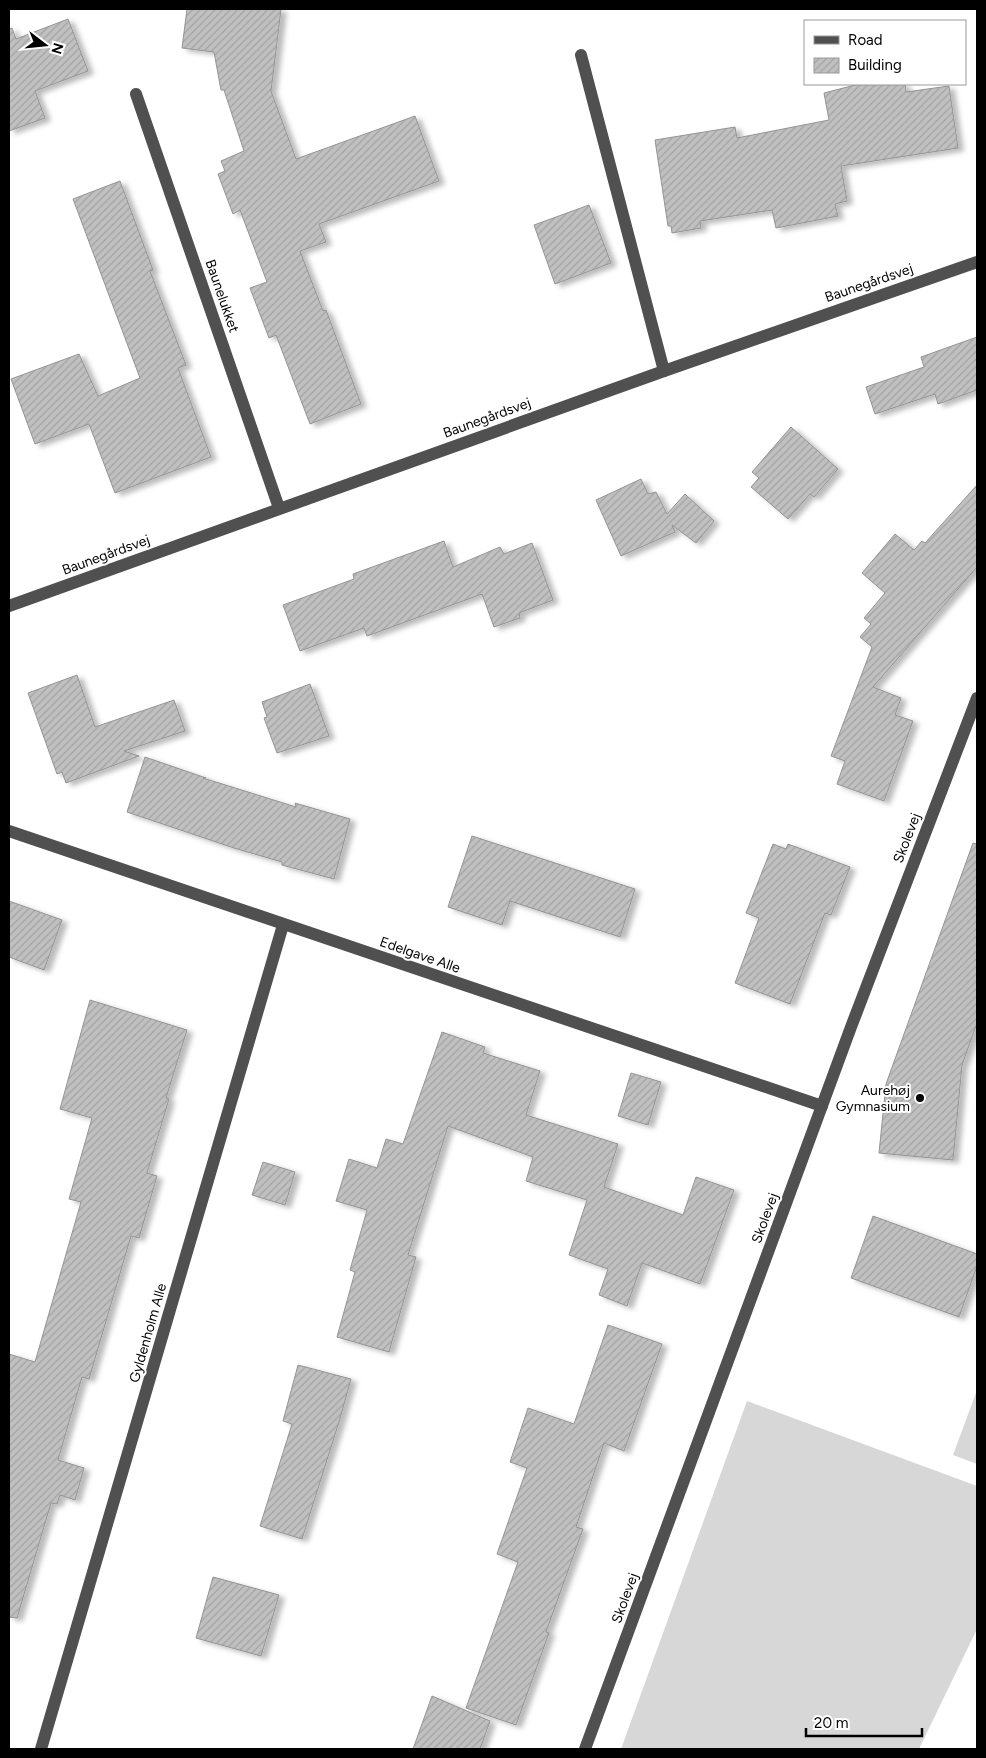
<svg xmlns="http://www.w3.org/2000/svg" width="986" height="1758" font-family="Figtree,sans-serif">
<style>
.grass{fill:#d7d7d7}
.building{fill:url(#building-hatch);stroke:#949494;filter:url(#shadow)}
.lines{fill:none;stroke-linecap:round;stroke-linejoin:round}
.minor{stroke:#505050;stroke-width:12}
.poi-dot{fill:#000;stroke:#fff;stroke-width:2}
.labels{text-anchor:middle;dominant-baseline:central;stroke-width:4;stroke-linejoin:round;paint-order:stroke}
.street-label{font-size:14px;fill:#000;stroke:#fff}
.poi-label{font-size:14px;fill:#000;stroke:#fff;text-anchor:end}
</style>
<defs>
<pattern id="building-hatch" width="6" height="6" patternUnits="userSpaceOnUse" patternTransform="scale(1.25)"><rect width="6" height="6" fill="#c0c0c0"/><path d="M-1 1l2-2M0 6l6-6M5 7l2-2" fill="none" stroke="#a3a3a3"/></pattern>
<filter id="shadow"><feDropShadow dx="5.5" dy="3" stdDeviation="2.5" flood-color="#0004"/></filter>
</defs>
<rect width="100%" height="100%" fill="#fff"/>
<!-- grass -->
<g class="grass">
<path d="M977 1390V1464L953 1455Z"/>
<path d="M747 1401 977 1486V1629L919 1749H621Z"/>
</g>
<!-- building -->
<g class="building">
<path d="M187 9H281L271 91 296 159 415 116 439 181 319 224 326 242 300 251 323 311 326 310 361 404 310 424 276 335 269 338 250 288 267 282 240 210 233 214 218 174 225 171 221 161 244 151 224 90H221L214 52 182 48Z"/>
<path d="M68 19 88 71 35 91 45 118 9 131V29L12 28 16 39Z"/>
<path d="M859 84H905L906 92 949 86 958 148 841 166 847 201 835 204 838 216 776 228 772 210 700 221 701 228 672 233 671 226H668L655 140 735 127 737 138 829 120 824 93Z"/>
<path d="M120 181 153 270 150 271 186 365 178 368 211 457 115 493 89 424 35 444 11 379 79 354 98 396 140 378 73 199Z"/>
<path d="M589 205 611 263 555 284 534 225Z"/>
<path d="M977 337V390L938 404 935 394 875 414 866 387 924 367 921 357Z"/>
<path d="M791 427 838 469 814 497 810 494 788 519 751 487 759 478 752 472Z"/>
<path d="M641 479 648 494 656 492 667 514 685 494 714 521 696 543 672 525 675 532 621 556 596 500Z"/>
<path d="M977 485V567L873 687 901 698 895 715 913 721 884 801 837 784 845 761 831 756 872 647 860 637 871 624 864 618 885 593 862 573 895 534 914 550 922 541 925 543Z"/>
<path d="M444 541 453 567 500 547 504 554 532 543 553 600 519 613 520 618 494 627 482 594 367 636 364 628 300 651 283 605 354 579 353 574Z"/>
<path d="M77 675 95 727 174 700 185 731 124 751 139 756 66 783 62 772 57 774 28 693Z"/>
<path d="M310 684 329 736 277 753 264 718 267 717 262 702Z"/>
<path d="M145 757 206 778H203L296 807 295 803 350 819 334 879 282 865V862L234 848 127 812Z"/>
<path d="M472 836 635 889 620 937 510 901 502 925 448 907Z"/>
<path d="M973 843 977 844V1023L962 1065 953 1160 879 1153 886 1084Z"/>
<path d="M773 844 786 849 788 844 850 867 831 915 825 913 790 1004 735 983 759 918 746 913Z"/>
<path d="M9 901 62 920 44 970 9 957Z"/>
<path d="M90 1000 187 1030 166 1098 169 1099 147 1173 157 1176 139 1238 131 1236 89 1379 82 1377 58 1460 84 1468 75 1500 60 1495 57 1504 51 1503 17 1618 9 1617V1354L35 1362 81 1202 69 1199 92 1118 60 1109Z"/>
<path d="M442 1032 485 1047 483 1053 540 1071 526 1115 618 1144 604 1187 683 1215 696 1177 734 1190 700 1284 642 1263 627 1306 599 1295 608 1269 569 1255 587 1200 526 1181 533 1157 448 1126 408 1255 416 1257 389 1352 337 1337 355 1272 350 1270 367 1210 336 1201 349 1159 377 1168 386 1139 403 1144Z"/>
<path d="M631 1073 661 1082 648 1125 618 1116Z"/>
<path d="M263 1162 295 1172 285 1205 252 1195Z"/>
<path d="M873 1216 977 1254V1266L959 1317 851 1278Z"/>
<path d="M608 1325 662 1344 624 1451 604 1443 576 1527 583 1529 546 1632 549 1633 516 1725 466 1708 518 1562 497 1554 527 1468 510 1462 528 1408 574 1424Z"/>
<path d="M298 1365 351 1379 339 1422 302 1539 260 1526 292 1424 283 1421Z"/>
<path d="M213 1577 279 1595 261 1656 196 1638Z"/>
<path d="M432 1696 490 1721 480 1749H413Z"/>
</g>
<g class="lines">
<!-- minor -->
<g class="minor">
<path d="M581 55 664 371"/>
<path d="M136 94 279 508"/>
<path d="M9 606 664 371 977 262"/>
<path d="M9 831 822 1106"/>
<path d="M41 1749 283 925"/>
<path d="M585 1749 851 1027 977 698"/>
</g>
</g>
<!-- markers -->
<circle class="poi-dot" cx="920" cy="1098" r="5"/>
<g class="labels">
<!-- street labels -->
<g class="street-label">
<text transform="translate(869 283) rotate(-19)">Baunegårdsvej</text>
<text transform="translate(222 296) rotate(71)">Baunelukket</text>
<text transform="translate(487 418) rotate(-20)">Baunegårdsvej</text>
<text transform="translate(106 555) rotate(-20)">Baunegårdsvej</text>
<text transform="translate(907 838) rotate(-69)">Skolevej</text>
<text transform="translate(420 955) rotate(19)">Edelgave Alle</text>
<text transform="translate(765 1218) rotate(-70)">Skolevej</text>
<text transform="translate(148 1333) rotate(-74)">Gyldenholm Alle</text>
<text transform="translate(625 1598) rotate(-70)">Skolevej</text>
</g>
<!-- poi labels -->
<g class="poi-label">
<text x="910" y="1090">Aurehøj<tspan x="910" dy="16">Gymnasium</tspan></text>
</g>
</g>
<!-- border -->
<rect width="986" height="1758" fill="none" stroke="#000000" stroke-width="20"/>
<!-- legend -->
<rect x="804" y="20" width="162" height="65" fill="#ffffff" stroke="#999999"/>
<rect x="814" y="36" width="25" height="8" fill="#505050" stroke="#999999"/>
<text x="848" y="45" font-size="15" fill="#000000">Road</text>
<rect x="814" y="58" width="25" height="15" fill="url(#building-hatch)" stroke="#999999"/>
<text x="848" y="70" font-size="15" fill="#000000">Building</text>
<!-- north arrow -->
<g transform="translate(45 45) rotate(106)" stroke="#ffffff" stroke-width="4" paint-order="stroke">
<path d="M0-4L9 19L0 12L-9 19Z" fill="#000000"/>
<text y="-8" font-size="14" font-weight="bold" text-anchor="middle" fill="#000000">N</text>
</g>
<!-- scale -->
<path d="M806 1728v8h116v-8" fill="none" stroke="#000000" stroke-width="2.5"/>
<text x="814" y="1728" font-size="15" fill="#000000" stroke="#ffffff" stroke-width="4" paint-order="stroke">20 m</text>
</svg>
